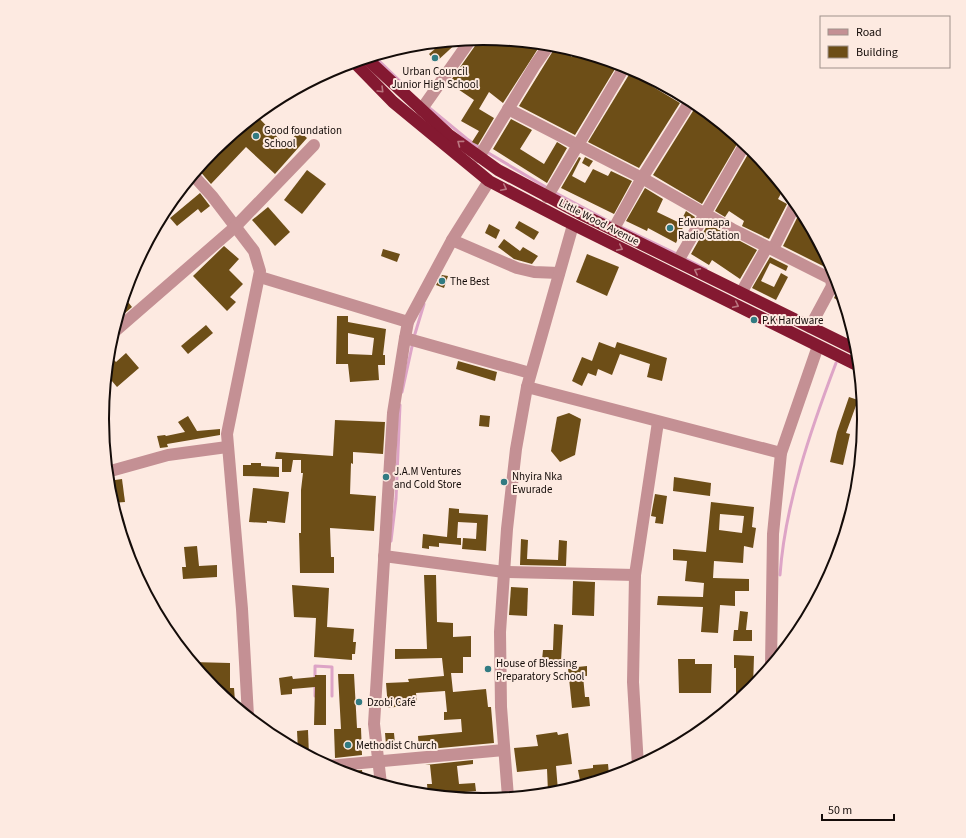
<svg xmlns="http://www.w3.org/2000/svg" width="966" height="838" font-family="'Source Sans 3',sans-serif">
<style>
.lines{fill:none;stroke-linecap:round;stroke-linejoin:round}
.stream{stroke:#dda4c6;stroke-width:3}
.building{fill:#6d4e17;fill-rule:evenodd}
.minor{stroke:#c49094;stroke-width:12}
.highway{stroke:#841931;stroke-width:12}
.oneway{stroke:#ba7780}
.poi-dot{fill:#327b82;stroke:#fdeae1;stroke-width:1.5}
.labels{text-anchor:middle;dominant-baseline:central;stroke-width:4;stroke-linejoin:round;paint-order:stroke}
.poi-label{font-size:11px;fill:#140c09;stroke:#fdeae1;text-anchor:start}
.street-label{font-size:11px;fill:#140c09;stroke:#fdeae1}
.rim{fill:none;stroke:#140c09;stroke-width:2}
</style>
<rect width="100%" height="100%" fill="#fdeae1"/>
<g class="lines">
<!-- stream -->
<g class="stream">
<path d="M374 56 405 86"/>
<path d="M427 106 467 139 480 148"/>
<path d="M485 151 549 189"/>
<path d="M554 192 614 224"/>
<path d="M619 226 679 255"/>
<path d="M684 258 706 269"/>
<path d="M414 337 424 304"/>
<path d="M402 392 413 342"/>
<path d="M391 541 396 499 400 405"/>
<path d="M780 575C785 504 811 429 836 363"/>
<path d="M315 696V666L332 667V696"/>
</g>
</g>
<!-- building -->
<g class="building">
<path d="M478 38 528 42 533 46 534 43 541 44 503 103 489 92 479 109 494 118 478 145 472 142 479 131 461 121 474 100 449 83 477 43Z"/>
<path d="M460 40 436 62 429 54 443 42Z"/>
<path d="M556 46 572 57 576 51 618 64 575 135 519 106Z"/>
<path d="M630 73 680 103 639 168 588 142Z"/>
<path d="M700 110 713 118 740 139 702 204 653 175 693 111Z"/>
<path d="M256 115 286 146 299 131 307 138 275 174 246 147 211 184 198 169 214 149Z"/>
<path d="M511 119 532 130 520 149 544 164 557 142 567 148 547 183 493 149Z"/>
<path d="M751 149 784 188 778 199 787 204 769 239 742 226 744 221 729 211 725 217 715 211Z"/>
<path d="M579 157 581 158 572 176 585 183 593 169 608 176 611 171 632 181 614 214 561 188Z"/>
<path d="M585 157 593 161 589 167 582 163Z"/>
<path d="M307 170 326 184 302 214 284 200Z"/>
<path d="M645 188 663 199 657 212 684 225 676 243 648 228 647 231 626 221Z"/>
<path d="M200 193 210 206 201 213 198 209 177 226 170 218Z"/>
<path d="M268 207 290 232 275 246 252 220Z"/>
<path d="M686 211 695 217 690 226 681 221Z"/>
<path d="M799 214 805 218 835 272 783 246Z"/>
<path d="M519 221 539 232 534 240 515 228Z"/>
<path d="M489 224 500 230 496 239 485 233Z"/>
<path d="M708 224 757 250 740 279 712 260 709 265 691 254Z"/>
<path d="M504 239 520 251 523 247 538 256 532 264 514 259 498 247Z"/>
<path d="M224 246 239 259 229 270 243 284 230 297 236 302 227 311 193 276Z"/>
<path d="M383 249 400 254 397 262 381 256Z"/>
<path d="M587 254 619 267 607 296 576 282Z"/>
<path d="M770 257 788 266 786 271 770 263 761 281 774 287 781 273 788 277 776 300 752 288Z"/>
<path d="M442 275 448 276 444 288 436 285Z"/>
<path d="M839 287 841 293 844 304 834 298Z"/>
<path d="M124 297 132 307 117 320 118 317Z"/>
<path d="M337 316H348V322L386 329 383 355H385V365H378L379 380 350 382 348 364H336ZM348 333 374 338 372 355 348 354Z"/>
<path d="M206 325 213 333 188 354 181 346Z"/>
<path d="M599 342 615 348 617 342 667 358 662 381 647 377 650 364 620 354 612 375 598 369 596 376 588 373 582 386 572 381 582 357 592 361Z"/>
<path d="M126 353 139 368 117 387 106 374 107 366 114 360 116 362Z"/>
<path d="M458 361 497 372 495 381 456 369Z"/>
<path d="M849 397 858 400 846 433 850 434 843 465 830 462 837 432Z"/>
<path d="M569 413 581 419 575 455 560 462 551 451 557 417Z"/>
<path d="M480 415 490 416 489 427 479 426Z"/>
<path d="M188 416 197 431 220 429V435L167 444 168 447 160 448 157 436 165 435 166 436 185 432 178 422Z"/>
<path d="M335 420 385 422 383 454 353 452V464L351 463 350 494 376 496 374 531 330 528 331 557H334V573H300L299 533H301V490L303 473H301V460H293L291 472H282V459H275L276 452 333 456Z"/>
<path d="M251 463H261V466L279 467V477L243 476V465H251Z"/>
<path d="M674 477 711 483 710 496 673 491Z"/>
<path d="M122 479 125 502 112 503 108 481Z"/>
<path d="M253 488 289 492 285 523 267 521V523L249 522Z"/>
<path d="M655 494 667 496 663 524 655 523 656 517 651 516Z"/>
<path d="M711 502 754 507 752 527 756 528 753 548 744 546 743 563 714 561 713 578 749 579V591H735V606L720 605 718 633 701 632 703 607 657 605 658 596 703 597 704 583 685 581 687 561 673 560V549L706 552ZM720 514 744 516 742 533 719 530Z"/>
<path d="M449 508 459 509V513L488 515 486 551 462 549 463 538 476 539 477 523 458 522 457 538H461V545L439 543V547L429 546V549L422 548 423 534 447 537Z"/>
<path d="M521 539 528 540 527 559 558 560 559 540 567 541 566 566 520 565Z"/>
<path d="M197 546 199 566 217 565V577L183 579 182 567H186L184 547Z"/>
<path d="M424 575H436L437 622 453 623V637L471 636V657H463V673H451L453 692 486 689 488 707H491L494 743 419 750 418 736 462 732 461 719 444 720V712H447L445 691 416 693 417 704 388 708 386 683 409 682 408 679 444 676 442 658 395 659V649H427Z"/>
<path d="M573 581 595 582 594 616 572 615Z"/>
<path d="M292 585 329 588 327 627 354 629 353 642H356L355 654H352V660L314 657 316 618 294 617Z"/>
<path d="M511 587 528 588 527 616 509 615Z"/>
<path d="M740 611 748 612 746 630H752V641H733L734 630H738Z"/>
<path d="M554 624 563 625 561 661 542 660 543 650H553Z"/>
<path d="M734 655 754 656 753 687 746 694H736V668H734Z"/>
<path d="M678 659H695V664H712L711 693H679Z"/>
<path d="M192 662 230 663V688H234L235 701H229L214 688Z"/>
<path d="M587 666V676H583L585 697H589L590 706 572 708 568 668Z"/>
<path d="M338 674H354L357 728H361L362 755 335 758 334 729H341Z"/>
<path d="M315 675H326V725H314L315 687 292 689V694L281 695 279 678 292 676 293 679 315 677Z"/>
<path d="M308 730 309 756 298 750 297 731Z"/>
<path d="M557 732 558 735 568 733 572 764 556 766 558 791 548 792 547 769 517 772 514 748 538 746 536 735Z"/>
<path d="M385 733H394L395 744 386 745Z"/>
<path d="M473 760V764L457 766 459 784 475 783 476 791 428 795 427 784H432L430 765H425Z"/>
<path d="M608 764 609 774 592 776V782L581 786 578 770 593 768V765Z"/>
<path d="M362 770 363 779 353 776 352 771Z"/>
</g>
<g class="lines">
<!-- minor -->
<g class="minor">
<path d="M654 80 696 104"/>
<path d="M508 109 642 178 732 229 831 279 832 286 810 327"/>
<path d="M421 110 471 39"/>
<path d="M479 157 535 65 549 45"/>
<path d="M193 175 212 196 254 251 260 271 227 434 242 609 248 716"/>
<path d="M547 197 625 66"/>
<path d="M613 230 642 178 691 100"/>
<path d="M452 240 517 268 534 272 559 273"/>
<path d="M773 249 796 203"/>
<path d="M678 261 745 144"/>
<path d="M260 277 408 322"/>
<path d="M741 293 767 247"/>
<path d="M113 333 235 227 314 145"/>
<path d="M405 338 530 373"/>
<path d="M527 387 781 453"/>
<path d="M107 472 168 455 227 447"/>
<path d="M384 556 504 572 635 575"/>
<path d="M771 665 773 534 781 453 818 346"/>
<path d="M328 766 504 750"/>
<path d="M638 766 633 682 635 575 658 422"/>
<path d="M381 784 374 724 393 413 405 338 408 322 452 240 489 181"/>
<path d="M508 797 501 707 500 632 507 529 516 449 527 387 573 225"/>
</g>
<!-- highway -->
<g class="highway">
<path d="M366 58 448 134 498 170 579 213 857 350"/>
<path d="M354 62 393 102 489 181 564 220 859 366"/>
</g>
</g>
<!-- one-way arrows -->
<defs><path id="oneway-chevron" d="M-2-3.5L2.5 0L-2 3.5" fill="none" stroke-width="1.6" stroke-linecap="round" stroke-linejoin="round"/></defs>
<g class="oneway">
<use href="#oneway-chevron" transform="translate(381 90) rotate(45)"/>
<use href="#oneway-chevron" transform="translate(460 143) rotate(-143)"/>
<use href="#oneway-chevron" transform="translate(504 188) rotate(27)"/>
<use href="#oneway-chevron" transform="translate(620 248) rotate(26)"/>
<use href="#oneway-chevron" transform="translate(697 271) rotate(-153)"/>
<use href="#oneway-chevron" transform="translate(736 305) rotate(26)"/>
</g>
<!-- markers -->
<g class="poi-dot">
<circle cx="435" cy="58" r="4"/>
<circle cx="256" cy="136" r="4"/>
<circle cx="670" cy="228" r="4"/>
<circle cx="442" cy="281" r="4"/>
<circle cx="754" cy="320" r="4"/>
<circle cx="386" cy="477" r="4"/>
<circle cx="504" cy="482" r="4"/>
<circle cx="488" cy="669" r="4"/>
<circle cx="359" cy="702" r="4"/>
<circle cx="348" cy="745" r="4"/>
</g>
<g class="labels">
<!-- poi labels -->
<g class="poi-label">
<text x="435" y="71" text-anchor="middle">Urban Council<tspan x="435" dy="13">Junior High School</tspan></text>
<text x="264" y="130">Good foundation<tspan x="264" dy="13">School</tspan></text>
<text x="678" y="222">Edwumapa<tspan x="678" dy="13">Radio Station</tspan></text>
<text x="450" y="281">The Best</text>
<text x="762" y="320">P.K Hardware</text>
<text x="394" y="471">J.A.M Ventures<tspan x="394" dy="13">and Cold Store</tspan></text>
<text x="512" y="476">Nhyira Nka<tspan x="512" dy="13">Ewurade</tspan></text>
<text x="496" y="663">House of Blessing<tspan x="496" dy="13">Preparatory School</tspan></text>
<text x="367" y="702">Dzobi Café</text>
<text x="356" y="745">Methodist Church</text>
</g>
<!-- street labels -->
<g class="street-label">
<text transform="translate(599 222) rotate(27)">Little Wood Avenue</text>
</g>
</g>
<!-- crop -->
<path d="M0 0H966V838H0ZM109 419a374 374 0 1 1 748 0a374 374 0 1 1-748 0Z" fill="#fdeae1" fill-rule="evenodd"/>
<path class="rim" d="M109 419a374 374 0 1 1 748 0a374 374 0 1 1-748 0Z"/>
<!-- legend -->
<rect x="820" y="16" width="130" height="52" fill="#fdeae1" stroke="#a0918b"/>
<rect x="828" y="29" width="20" height="6" fill="#c49094" stroke="#a0918b"/>
<text x="856" y="36" font-size="12" fill="#140c09">Road</text>
<rect x="828" y="46" width="20" height="12" fill="#6d4e17" stroke="#a0918b"/>
<text x="856" y="56" font-size="12" fill="#140c09">Building</text>
<!-- scale -->
<path d="M822 814v6h72v-6" fill="none" stroke="#140c09" stroke-width="2"/>
<text x="828" y="814" font-size="12" fill="#140c09" stroke="#fdeae1" stroke-width="3" paint-order="stroke">50 m</text>
</svg>
